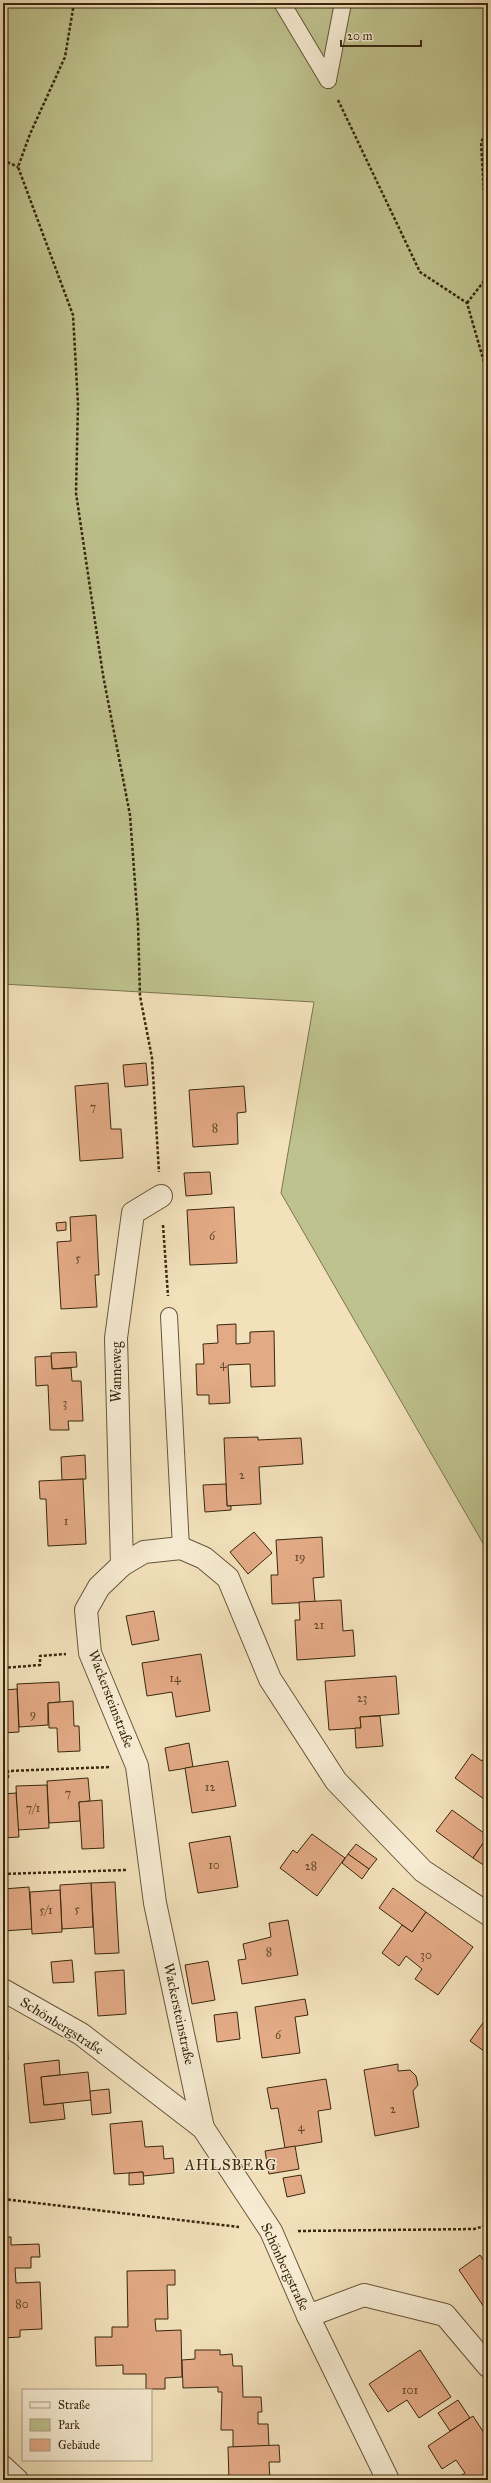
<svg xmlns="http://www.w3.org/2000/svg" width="491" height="2483" font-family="'IM FELL Great Primer',serif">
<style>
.green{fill:#bec28e;stroke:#7c754e}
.building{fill:#e3aa86;stroke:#3a280e}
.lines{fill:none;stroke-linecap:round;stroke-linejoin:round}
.service-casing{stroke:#685639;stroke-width:18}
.minor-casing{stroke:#685639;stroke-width:24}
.path{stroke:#3a280e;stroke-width:2.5;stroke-dasharray:3 2;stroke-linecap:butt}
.service{stroke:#f7ecd3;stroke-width:16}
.minor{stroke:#f7ecd3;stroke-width:22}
.labels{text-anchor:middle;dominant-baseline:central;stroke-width:3;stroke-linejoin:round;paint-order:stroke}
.number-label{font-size:12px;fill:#64482c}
.street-label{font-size:14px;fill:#3a280e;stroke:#f7ecd3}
.neighbourhood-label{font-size:15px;letter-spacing:1px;fill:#3a280e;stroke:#f7ecd3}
</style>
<rect width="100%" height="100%" fill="#f2e1bb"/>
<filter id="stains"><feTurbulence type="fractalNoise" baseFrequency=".005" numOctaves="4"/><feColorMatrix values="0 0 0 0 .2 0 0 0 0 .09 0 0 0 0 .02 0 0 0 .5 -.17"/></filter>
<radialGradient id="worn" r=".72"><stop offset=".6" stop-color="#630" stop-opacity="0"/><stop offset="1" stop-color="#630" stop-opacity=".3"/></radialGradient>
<!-- green -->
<path class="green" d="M3 3H488V1552L281 1193 314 1002 3 984Z"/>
<!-- building -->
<g class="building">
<path d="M146 1063 148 1085 125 1087 123 1065Z"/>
<path d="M108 1083 111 1129H121L123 1158 80 1161 75 1086Z"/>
<path d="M244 1086 246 1112 237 1113 238 1144 193 1147 189 1090Z"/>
<path d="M210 1172 212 1194 186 1196 184 1173Z"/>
<path d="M234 1207 237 1263 190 1265 187 1210Z"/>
<path d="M96 1215 99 1275H95L97 1307 61 1309 57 1242 71 1241 70 1217Z"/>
<path d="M66 1222V1230L57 1231 56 1223Z"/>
<path d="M236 1324V1344L250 1343V1332L274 1331 275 1386 251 1387 250 1364 228 1365 230 1403 209 1404V1395H197L196 1364H204L203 1344 218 1343 217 1325Z"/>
<path d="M76 1352 77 1367 52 1369 51 1353Z"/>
<path d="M51 1356 52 1369 71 1368 72 1381H81L83 1421H68L69 1430H50L48 1385 36 1386 35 1357Z"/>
<path d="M258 1437V1440L301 1438 303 1464 259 1467 261 1504 227 1506 224 1438Z"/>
<path d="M85 1455 86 1479 62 1480 61 1457Z"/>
<path d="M83 1479 86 1544 48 1546 46 1499H40L39 1481Z"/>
<path d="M226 1484 227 1506H231V1510L205 1512 203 1485Z"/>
<path d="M254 1532 272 1553 248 1574 230 1552Z"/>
<path d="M322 1537 324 1577 313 1578 315 1602 272 1604 271 1575H278L276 1540Z"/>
<path d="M341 1600 343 1631 353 1630 355 1656 297 1660 295 1620H300L299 1602Z"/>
<path d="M154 1611 159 1640 132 1645 126 1616Z"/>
<path d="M201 1654 210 1711 176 1717 172 1692 147 1696 142 1663Z"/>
<path d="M396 1676 399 1714 360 1717 361 1728 329 1730 325 1681Z"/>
<path d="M59 1682 60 1702 48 1703V1725L19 1727 17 1684Z"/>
<path d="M17 1689 19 1732 3 1733V1690Z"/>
<path d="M73 1701 74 1726H79L80 1751 58 1752 57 1728H49L48 1703Z"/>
<path d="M380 1716 383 1746 356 1748 355 1728H361L360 1717Z"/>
<path d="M189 1743 193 1767 169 1771 165 1748Z"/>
<path d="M488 1752V1802L455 1778 472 1754 482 1761Z"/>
<path d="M228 1761 236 1806 192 1813 185 1768Z"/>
<path d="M88 1778 90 1801 79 1802 80 1821 49 1823 47 1781Z"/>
<path d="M47 1785 49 1828 18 1830 16 1786Z"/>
<path d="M16 1793 19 1837 3 1838V1794Z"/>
<path d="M102 1800 104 1848 82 1849 79 1802Z"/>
<path d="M452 1810 488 1836 473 1858 436 1831Z"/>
<path d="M312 1834 345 1858 317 1896 280 1868 293 1850 297 1853Z"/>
<path d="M230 1836 238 1887 198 1893 189 1843Z"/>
<path d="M488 1836V1868L473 1858Z"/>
<path d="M356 1844 377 1859 369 1869 348 1854Z"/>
<path d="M348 1854 369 1869 362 1879 342 1863Z"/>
<path d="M115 1882 119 1953 95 1954 91 1883Z"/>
<path d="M91 1883 93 1927 62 1929 60 1885Z"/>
<path d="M29 1887 32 1929 3 1931V1889Z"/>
<path d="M393 1888 426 1912 412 1932 379 1908Z"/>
<path d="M60 1890 62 1932 32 1934 30 1892Z"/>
<path d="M426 1912 473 1947 438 1995 415 1979 422 1969 406 1956 399 1966 382 1953 402 1925 412 1932Z"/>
<path d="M288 1920 298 1975 242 1984 238 1960 246 1959 243 1944 271 1937 269 1923Z"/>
<path d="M72 1960 74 1982 53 1983 51 1962Z"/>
<path d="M208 1961 215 2000 192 2004 185 1965Z"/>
<path d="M124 1970 126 2014 98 2016 95 1972Z"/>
<path d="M305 1999 308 2015 295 2017 300 2053 262 2058 255 2007Z"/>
<path d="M237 2012 240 2039 217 2042 214 2015Z"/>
<path d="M488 2016V2054L470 2041Z"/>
<path d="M3 2036H7L8 2060 3 2061Z"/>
<path d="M59 2060 60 2075 41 2077 44 2105 63 2103 65 2119 30 2123 24 2064Z"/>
<path d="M398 2064V2071L410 2070 416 2076 418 2085 413 2091 419 2127 375 2136 364 2070Z"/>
<path d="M88 2072 91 2100 44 2105 41 2077Z"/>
<path d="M326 2079 331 2109 318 2111 322 2142 285 2148 278 2108 271 2109 267 2088Z"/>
<path d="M109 2089 111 2113 92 2115 90 2091Z"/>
<path d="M142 2121 145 2147 163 2146 164 2159 173 2158 174 2173 143 2176V2172L114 2174 110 2124Z"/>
<path d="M295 2146 299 2169 269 2174 265 2151Z"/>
<path d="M143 2172 144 2184 129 2185V2173Z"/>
<path d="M301 2175 305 2193 287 2197 283 2178Z"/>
<path d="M3 2237H11V2245L39 2244 40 2257H31V2268H15L16 2283 40 2282 42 2329 20 2330V2337L3 2338Z"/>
<path d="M480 2255 488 2267V2313L459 2270Z"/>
<path d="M175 2270V2285H167L168 2319H155L156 2331 181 2330 182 2377 165 2378V2389H146V2374H123V2365L96 2366 95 2337H112V2327H128L127 2271Z"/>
<path d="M195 2350H220V2355L232 2354 233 2366H242L243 2397H261L262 2412H258V2424H268L269 2446 233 2447V2430H221L222 2392H218V2387L183 2388 182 2360 195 2359Z"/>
<path d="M420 2350 451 2397 419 2418 407 2400 388 2412 369 2384Z"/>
<path d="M458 2400 470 2418 450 2431 438 2413Z"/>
<path d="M473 2416 488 2439V2480H465L462 2475 465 2473 456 2460 442 2469 428 2446Z"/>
<path d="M279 2445 280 2462H269L270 2480H229L228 2447Z"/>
</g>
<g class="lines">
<defs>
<g id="service">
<path d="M282 3 328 80"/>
<path d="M328 80 343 3"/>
<path d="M169 1316 181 1548"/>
</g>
<g id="minor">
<path d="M122 1565 116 1338 133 1213 161 1196"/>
<path d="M3 1990 81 2034 203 2128 271 2231 308 2316 388 2480"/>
<path d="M203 2128 155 1903 137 1766 90 1653 86 1610 99 1587 122 1565 144 1552 181 1548 204 1558 228 1578 270 1679 336 1781 423 1871 488 1914"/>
<path d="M308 2316 364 2295 445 2315 488 2366"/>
<path d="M3 2467 17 2480"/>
</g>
</defs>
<!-- service casing -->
<use href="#service" class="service-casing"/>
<!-- minor casing -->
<use href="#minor" class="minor-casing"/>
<!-- path -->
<g class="path">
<path d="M74 3 65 57 30 134 18 167 73 315 78 404 76 493 103 675 130 815 138 924 140 996 152 1058 159 1172"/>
<path d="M338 100 420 272 467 303 488 376"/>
<path d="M488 130 481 142 488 262"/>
<path d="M3 160 18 167"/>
<path d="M467 303 488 276"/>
<path d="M163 1225 168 1296"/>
<path d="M3 1668 40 1665V1656L66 1654"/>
<path d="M3 1778H8V1771L111 1767"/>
<path d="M3 1874 126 1870"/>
<path d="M3 2199 239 2227"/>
<path d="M298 2231 474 2229 488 2225"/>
</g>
<!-- service -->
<use href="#service" class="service"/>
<!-- minor -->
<use href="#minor" class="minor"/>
</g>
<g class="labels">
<!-- number labels -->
<g class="number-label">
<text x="93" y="1107">7</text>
<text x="215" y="1128">8</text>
<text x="212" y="1236">6</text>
<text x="78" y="1258">5</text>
<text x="223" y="1364">4</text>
<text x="65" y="1403">3</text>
<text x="242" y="1475">2</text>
<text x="66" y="1521">1</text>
<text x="300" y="1557">19</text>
<text x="319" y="1625">21</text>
<text x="175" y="1678">14</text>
<text x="362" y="1698">23</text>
<text x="33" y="1714">9</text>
<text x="210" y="1787">12</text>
<text x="68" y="1793">7</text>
<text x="33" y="1808">7/1</text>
<text x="214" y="1865">10</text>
<text x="311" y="1866">28</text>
<text x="77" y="1909">5</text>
<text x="46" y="1910">5/1</text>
<text x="269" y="1952">8</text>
<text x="426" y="1955">30</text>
<text x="278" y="2035">6</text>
<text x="393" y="2109">2</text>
<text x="301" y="2127">4</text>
<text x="22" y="2304">80</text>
<text x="410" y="2390">101</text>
</g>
<!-- street labels -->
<g class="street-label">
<text transform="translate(116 1372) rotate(-90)">Wanneweg</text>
<text transform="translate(111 1699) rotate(69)">Wackersteinstraße</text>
<text transform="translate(179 2014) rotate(78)">Wackersteinstraße</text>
<text transform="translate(62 2026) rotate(32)">Schönbergstraße</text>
<text transform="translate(285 2267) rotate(65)">Schönbergstraße</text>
</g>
<!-- neighbourhood labels -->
<g class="neighbourhood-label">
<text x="231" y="2165">AHLSBERG</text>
</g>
</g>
<!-- margin -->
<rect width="491" height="2483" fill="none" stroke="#f2e1bb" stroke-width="16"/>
<rect x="4" y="4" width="483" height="2475" fill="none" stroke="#3a280e" stroke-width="2"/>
<rect x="8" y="8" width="475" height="2467" fill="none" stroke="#3a280e"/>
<!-- legend -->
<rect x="22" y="2389" width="130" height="72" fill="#f7ecd3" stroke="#ab9e84"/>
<rect x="30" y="2402" width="20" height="6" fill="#f7ecd3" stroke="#ab9e84"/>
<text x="58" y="2409" font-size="12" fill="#3a280e">Straße</text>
<rect x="30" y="2419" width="20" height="12" fill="#bec28e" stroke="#ab9e84"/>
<text x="58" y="2429" font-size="12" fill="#3a280e">Park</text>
<rect x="30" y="2439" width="20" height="12" fill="#e3aa86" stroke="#ab9e84"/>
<text x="58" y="2449" font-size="12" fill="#3a280e">Gebäude</text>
<!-- scale -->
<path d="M341 40v6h80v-6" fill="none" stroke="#3a280e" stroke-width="2"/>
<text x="347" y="40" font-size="12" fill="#3a280e" stroke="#f7ecd3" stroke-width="3" paint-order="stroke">20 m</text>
<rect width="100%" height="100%" filter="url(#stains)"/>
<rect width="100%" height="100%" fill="url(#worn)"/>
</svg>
